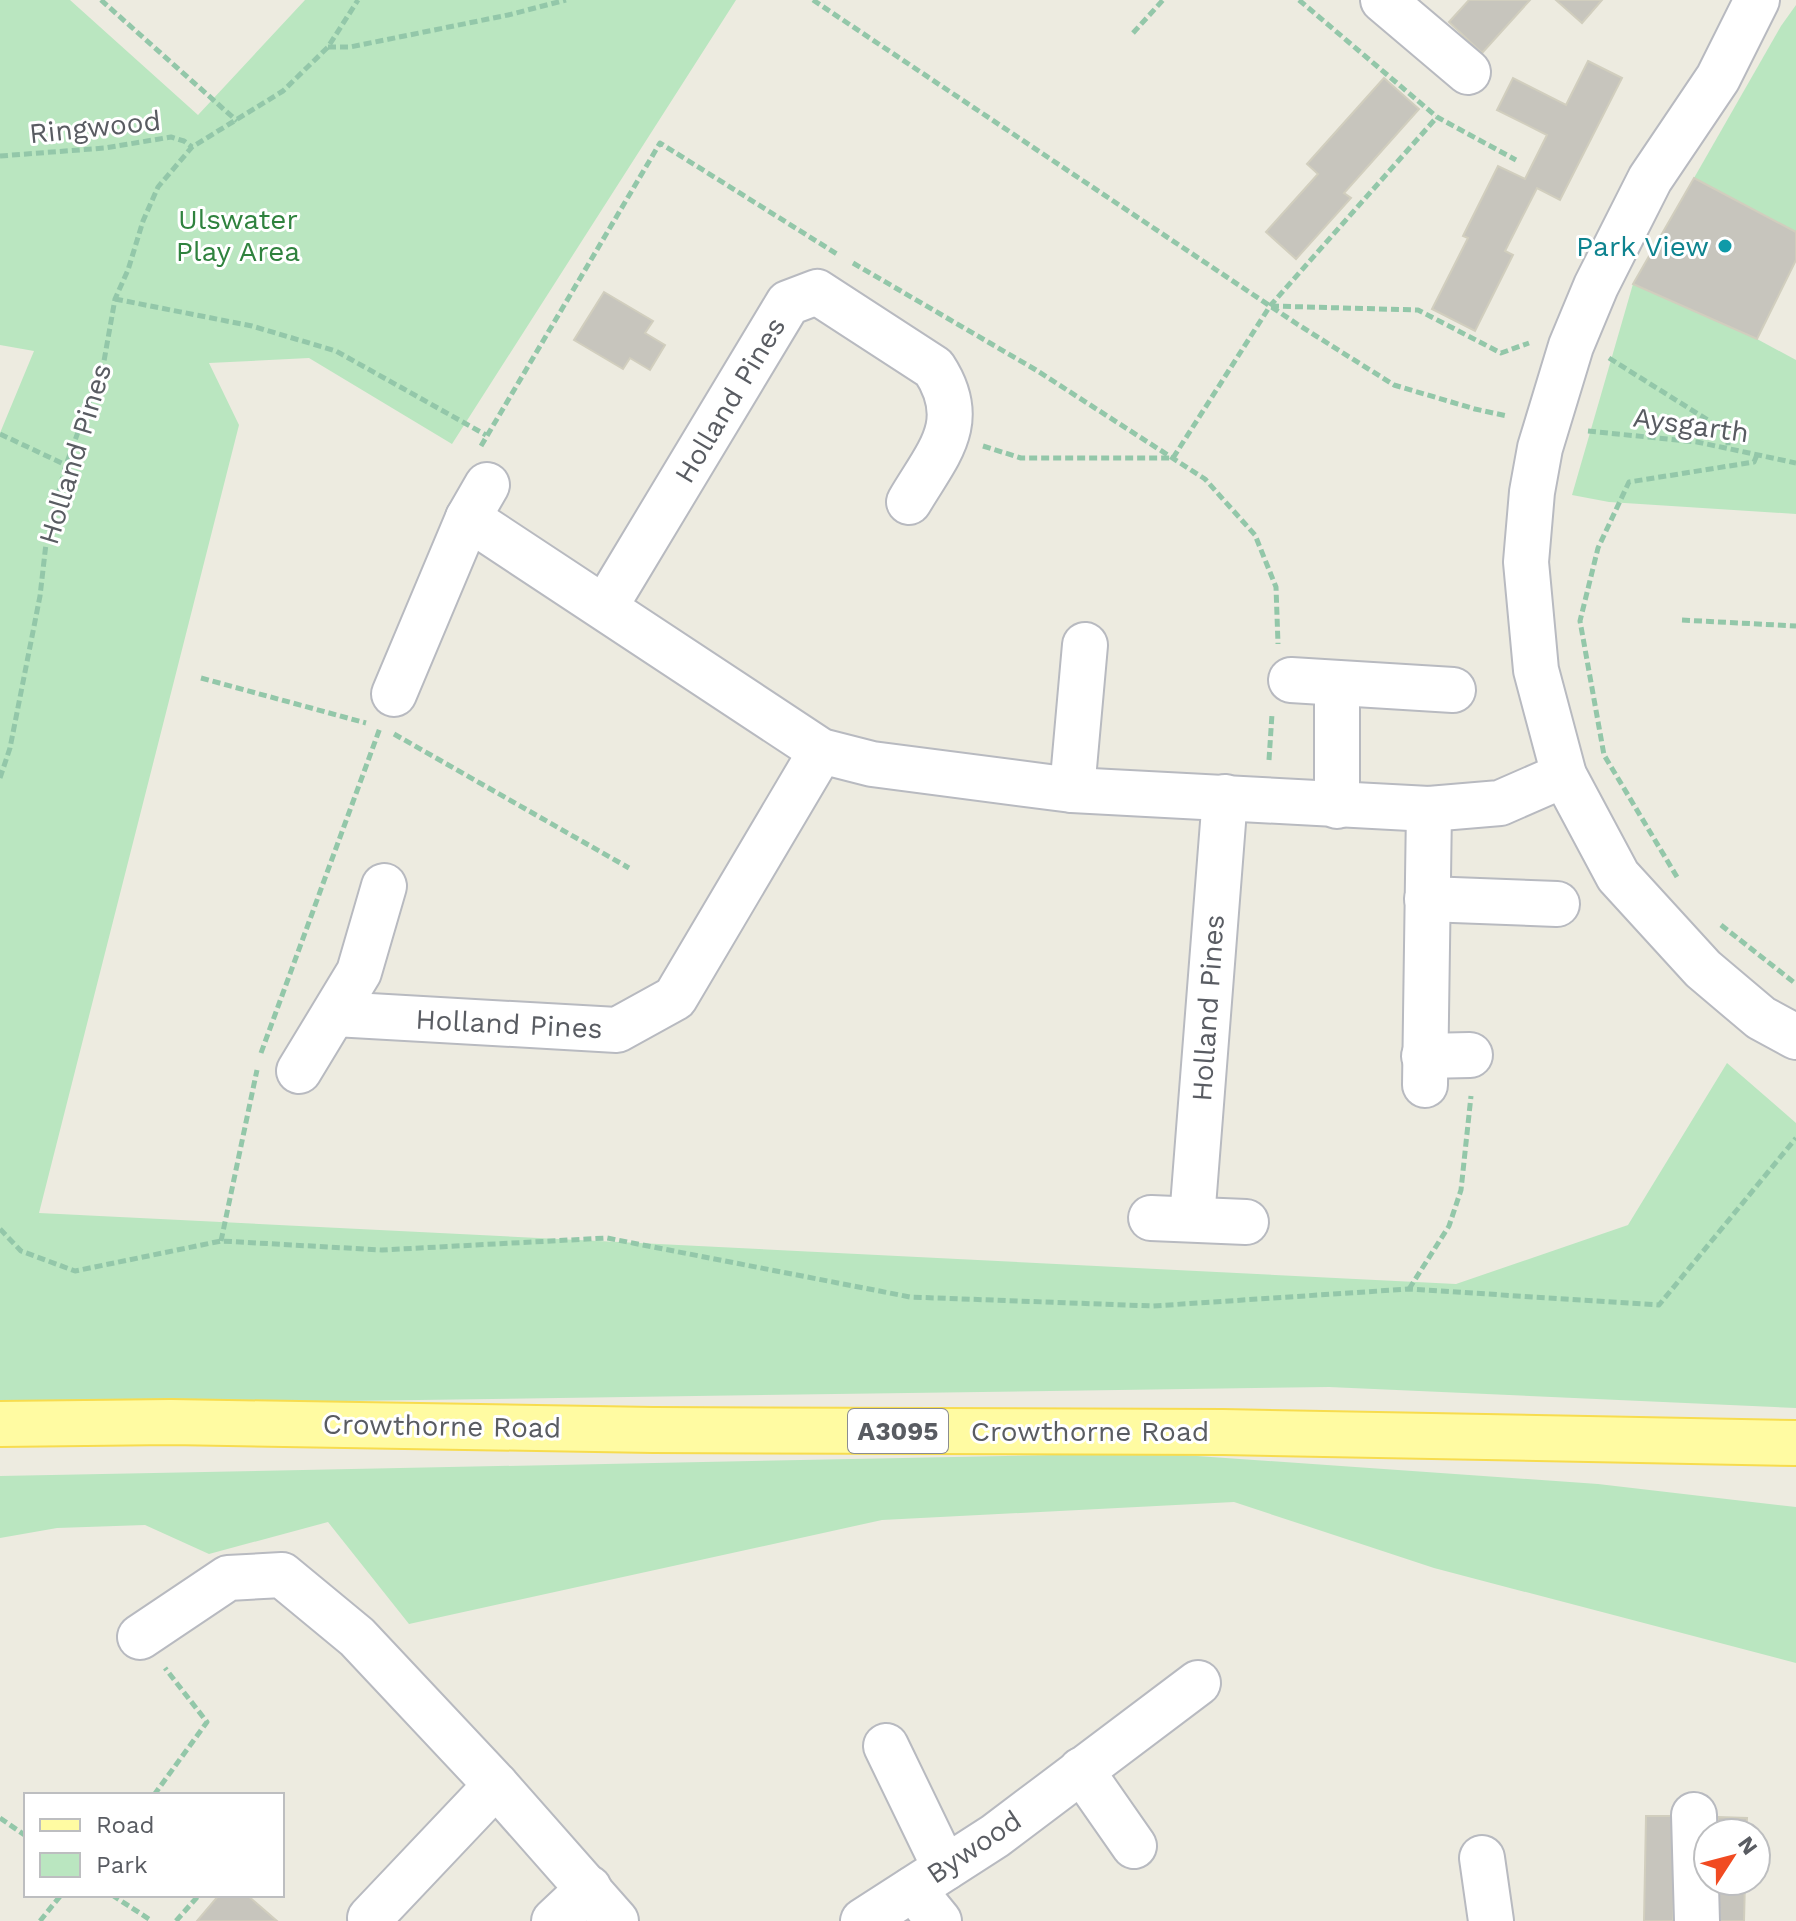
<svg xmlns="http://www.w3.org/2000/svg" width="1796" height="1921" font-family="'Work Sans',sans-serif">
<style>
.green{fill:#bae6c0}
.building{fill:#c7c5bd;stroke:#d1cebe;stroke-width:2}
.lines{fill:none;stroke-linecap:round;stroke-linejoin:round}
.minor-casing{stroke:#b8bac0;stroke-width:48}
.major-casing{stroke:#f7dc4e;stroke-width:48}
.path{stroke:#93c7a9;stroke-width:5;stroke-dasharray:8 4;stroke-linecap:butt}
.minor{stroke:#fff;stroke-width:44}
.major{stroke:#fffba2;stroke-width:44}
.culture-dot{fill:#0f9aa8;stroke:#fff;stroke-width:3}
.labels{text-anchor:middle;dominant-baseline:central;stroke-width:6;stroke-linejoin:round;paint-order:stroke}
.shield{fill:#fff;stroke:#8b8d91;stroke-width:2}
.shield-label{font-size:26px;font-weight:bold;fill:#595c62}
.street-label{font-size:28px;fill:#595c62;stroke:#fff}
.park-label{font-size:28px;fill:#2f823e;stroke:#fff}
.culture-label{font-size:28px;fill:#0d838f;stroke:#fff;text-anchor:end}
</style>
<rect width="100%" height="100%" fill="#edebe0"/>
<!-- green -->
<g class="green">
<path d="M0 0H70L198 115 305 0H736L452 444 309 358 209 363 239 425 39 1213 1456 1284 1628 1225 1727 1063 1796 1123V1408L1329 1387 0 1406V433L34 351 0 345Z"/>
<path d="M1796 5V232L1694 178 1781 26Z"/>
<path d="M1633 284 1757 339 1796 360V514L1609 502 1572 495Z"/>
<path d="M1154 1453 1598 1484 1796 1507V1663L1434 1568 1234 1502 882 1520 409 1624 328 1522 209 1554 145 1525 57 1528 0 1538V1476Z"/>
</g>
<!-- building -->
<g class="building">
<path d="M1469 0H1530L1482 53 1449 22Z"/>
<path d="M1556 0H1602L1582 23Z"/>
<path d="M1588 61 1622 78 1560 200 1537 188 1505 251 1513 255 1475 331 1432 309 1468 238 1463 236 1498 166 1525 179 1547 135 1497 110 1513 78 1566 105Z"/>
<path d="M1384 78 1419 109 1344 193 1351 198 1296 259 1266 232 1318 174 1307 164Z"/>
<path d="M1694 178 1796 232V260L1757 339 1633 284Z"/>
<path d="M604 292 653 321 645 333 665 345 650 370 630 358 623 369 574 340Z"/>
<path d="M1646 1816H1675L1673 1921H1644Z"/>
<path d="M1718 1817 1747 1818 1746 1833H1718Z"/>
<path d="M1716 1881H1745L1744 1921H1715Z"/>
<path d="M219 1895H247L277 1921H197Z"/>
</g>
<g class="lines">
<defs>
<g id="minor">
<path d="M1383 0 1468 72"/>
<path d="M1757 0 1718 78 1650 179 1596 286 1571 346 1540 448 1532 492 1526 562 1536 670 1564 775 1618 876 1703 969 1761 1018 1796 1037"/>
<path d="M468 518 821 751 872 764 1072 790 1429 809 1500 803 1564 775"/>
<path d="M605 607 788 303 817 292 934 368C970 423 937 454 909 502"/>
<path d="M1291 680 1453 690"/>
<path d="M1337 683V806"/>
<path d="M394 694 468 518 487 485"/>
<path d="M1072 790 1085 645"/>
<path d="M1427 899 1557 904"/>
<path d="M335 1014 617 1030 675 998 821 751"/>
<path d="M1424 1056 1470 1055"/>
<path d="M299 1071 359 972 384 886"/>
<path d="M1425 1085 1429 809"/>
<path d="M1151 1218 1246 1222"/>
<path d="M1192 1219 1225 797"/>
<path d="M140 1637 228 1578 282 1575 357 1637 496 1785 616 1921"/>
<path d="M886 1746 945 1868"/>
<path d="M1081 1770 1134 1846"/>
<path d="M1694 1815 1697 1921"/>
<path d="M1482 1858 1491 1921"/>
<path d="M913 1889 939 1921"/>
<path d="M371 1921 370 1918 496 1785"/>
<path d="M554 1921 589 1888"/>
<path d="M863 1921 995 1836 1198 1683"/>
</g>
<path id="major" d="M0 1424 171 1422 653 1430 1223 1432 1796 1443"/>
</defs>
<!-- minor casing -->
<use href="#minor" class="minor-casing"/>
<!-- major casing -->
<use href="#major" class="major-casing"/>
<!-- path -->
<g class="path">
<path d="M101 0 237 121"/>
<path d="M813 0 1297 324 1394 385 1475 409 1507 416"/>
<path d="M1299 0 1437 117 1516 160"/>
<path d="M1133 33 1163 0"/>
<path d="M328 47H350L508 15 566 0"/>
<path d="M0 156 105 148 171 137 184 141 192 147"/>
<path d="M853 263 1036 370 1205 479 1255 535 1276 587 1278 644"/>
<path d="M115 299 252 326 336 351 486 435"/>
<path d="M1271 306 1418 310 1501 353 1529 343"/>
<path d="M1609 358 1722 429 1728 436V449"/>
<path d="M1588 431 1697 442 1796 463"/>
<path d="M0 434 66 465"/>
<path d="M481 446 660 143 837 254"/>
<path d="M983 446 1021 458H1173L1270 306 1437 117"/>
<path d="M1682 620 1796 626"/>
<path d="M201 678 366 723"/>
<path d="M394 734 629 868"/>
<path d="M1269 760 1272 714"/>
<path d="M0 778 10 748 40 596 47 535 66 465 104 361 115 299 128 270 143 221 158 187 192 147 283 91 328 47 358 0"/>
<path d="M1677 877 1604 755 1580 621 1598 548 1629 482 1754 462 1757 455"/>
<path d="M1721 925 1796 984"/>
<path d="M261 1053 380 728"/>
<path d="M0 1229 21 1251 75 1271 221 1241 382 1250 607 1238 910 1297 1153 1306 1409 1289 1659 1305 1796 1138"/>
<path d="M221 1241 257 1070"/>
<path d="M1409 1289 1449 1226 1461 1190 1471 1096"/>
<path d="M154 1795 207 1722 165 1668"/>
<path d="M0 1818 26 1836"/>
<path d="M112 1895 152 1921"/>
<path d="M40 1921 61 1895"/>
<path d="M176 1921 199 1895"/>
</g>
<!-- minor -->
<use href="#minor" class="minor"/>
<!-- major -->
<use href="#major" class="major"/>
</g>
<!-- markers -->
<circle class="culture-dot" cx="1725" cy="246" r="8"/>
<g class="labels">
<!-- shield labels -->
<rect class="shield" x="848" y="1409" width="100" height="44" rx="6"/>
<g class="shield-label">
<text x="898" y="1431">A3095</text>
</g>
<!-- street labels -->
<g class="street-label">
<text transform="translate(95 127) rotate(-6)">Ringwood</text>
<text transform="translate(730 400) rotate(-59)">Holland Pines</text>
<text transform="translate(1691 425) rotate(8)">Aysgarth</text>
<text transform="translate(75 454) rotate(-73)">Holland Pines</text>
<text transform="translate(1208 1008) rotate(-86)">Holland Pines</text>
<text transform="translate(509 1024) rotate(3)">Holland Pines</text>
<text transform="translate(442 1426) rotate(1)">Crowthorne Road</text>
<text x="1090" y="1431">Crowthorne Road</text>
<text transform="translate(974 1847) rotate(-34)">Bywood</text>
</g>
<!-- park labels -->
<g class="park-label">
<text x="238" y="219">Ulswater<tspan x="238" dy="32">Play Area</tspan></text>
</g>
<!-- culture labels -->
<g class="culture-label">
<text x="1709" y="246">Park View</text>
</g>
</g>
<!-- legend -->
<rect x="24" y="1793" width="260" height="104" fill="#ffffff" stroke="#bdbec0" stroke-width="2"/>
<rect x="40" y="1819" width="40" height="12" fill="#fffba2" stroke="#bdbec0" stroke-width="2"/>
<text x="96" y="1833" font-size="24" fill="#595c62">Road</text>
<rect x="40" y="1853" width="40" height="24" fill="#bae6c0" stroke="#bdbec0" stroke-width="2"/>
<text x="96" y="1873" font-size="24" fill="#595c62">Park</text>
<!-- north arrow -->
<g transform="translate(1732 1857) rotate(54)"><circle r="38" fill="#ffffff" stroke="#bdbec0" stroke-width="2"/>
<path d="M0-6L14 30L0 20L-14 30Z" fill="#f14b22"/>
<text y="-12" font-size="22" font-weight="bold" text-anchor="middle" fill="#595c62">N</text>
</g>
</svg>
